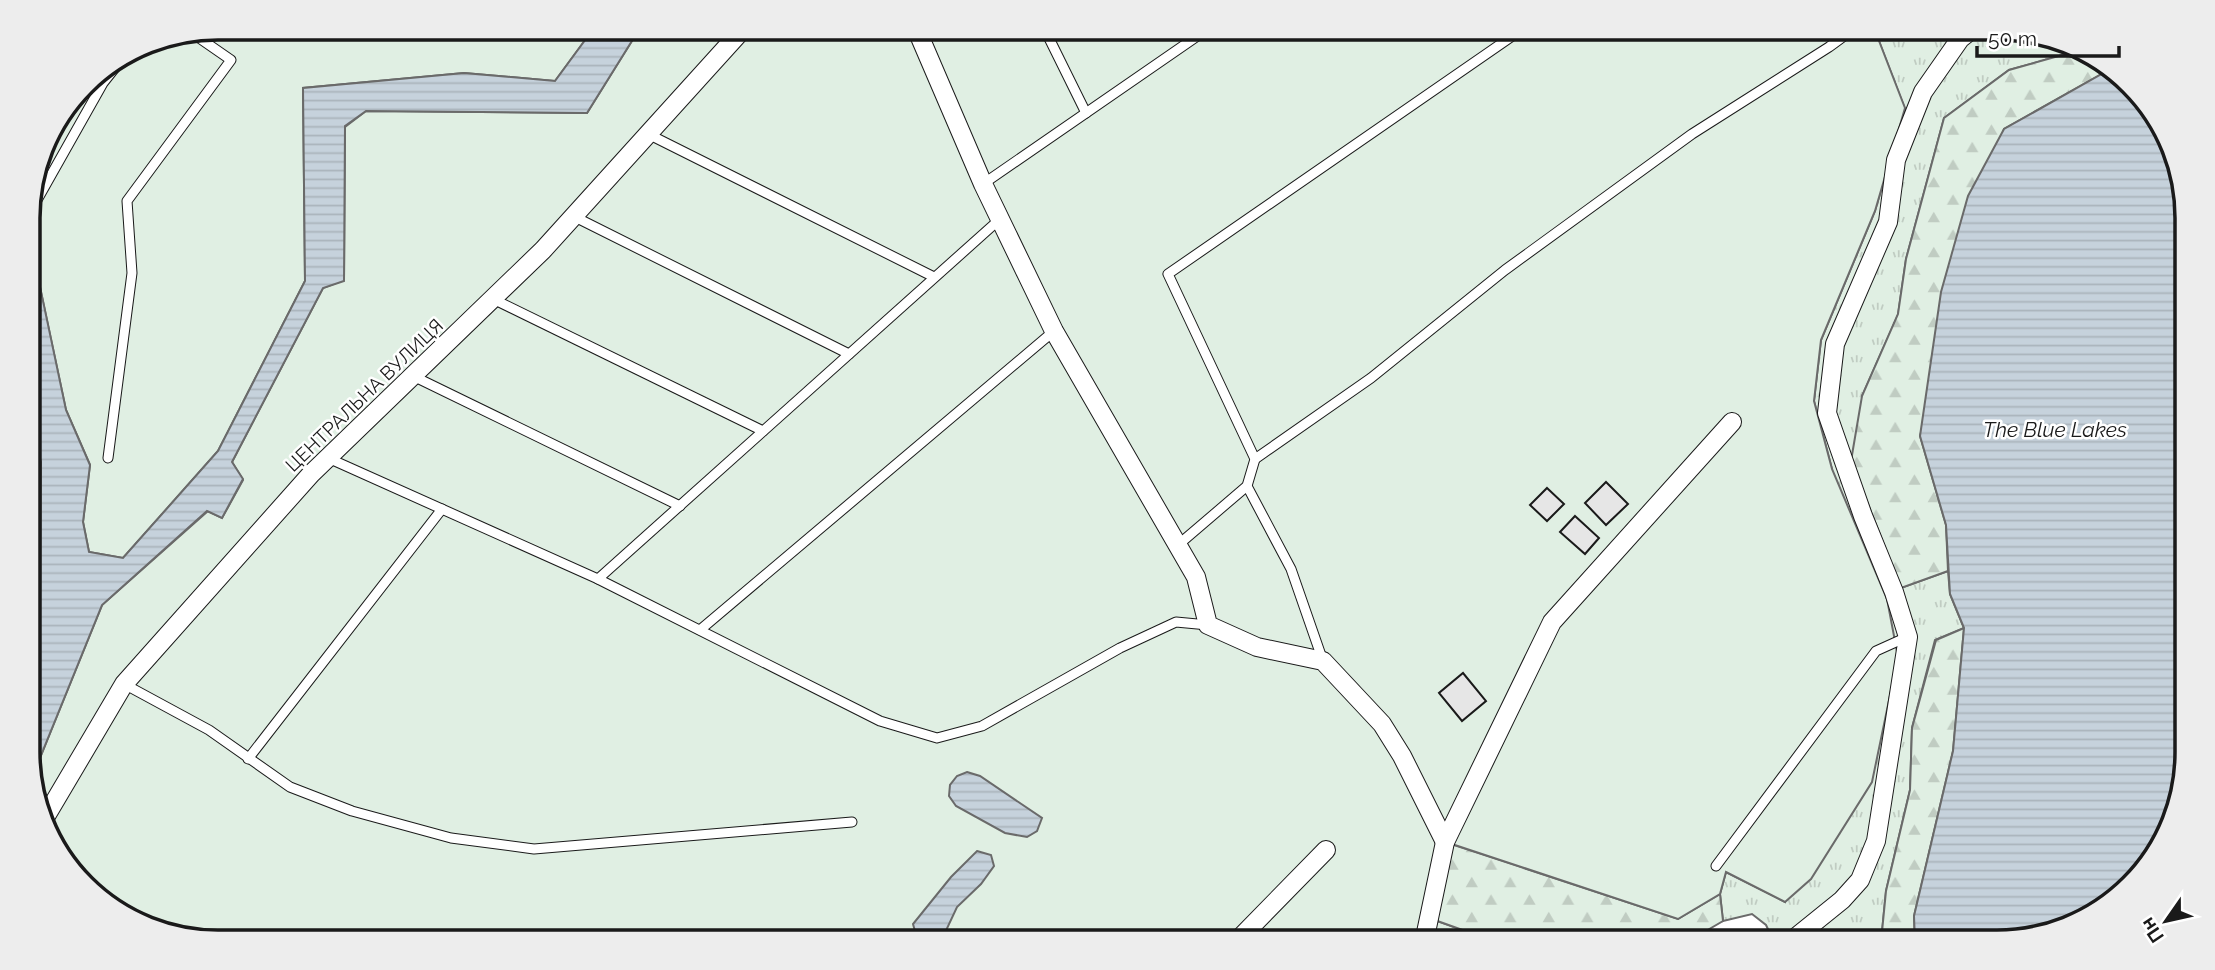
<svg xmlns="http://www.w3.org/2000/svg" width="2215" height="970" font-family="Raleway,sans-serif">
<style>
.grass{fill:url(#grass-tufts);stroke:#6a6a6a;stroke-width:2}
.forest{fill:url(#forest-firs);stroke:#6a6a6a;stroke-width:2}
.garden{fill:#e0efe3;stroke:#6a6a6a;stroke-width:2}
.water{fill:url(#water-rules);stroke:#6a6a6a;stroke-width:2}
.building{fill:#e6e6e6;stroke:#1a1a1a;stroke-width:2}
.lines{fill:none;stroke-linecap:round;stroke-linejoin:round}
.lane-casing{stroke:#1a1a1a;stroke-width:11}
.street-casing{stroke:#1a1a1a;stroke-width:20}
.lane{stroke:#fff;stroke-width:9}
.street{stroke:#fff;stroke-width:18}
.labels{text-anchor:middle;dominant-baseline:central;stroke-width:5;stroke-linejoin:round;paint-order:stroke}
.street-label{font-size:19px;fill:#1a1a1a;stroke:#fff}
.water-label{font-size:21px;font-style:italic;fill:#1a1a1a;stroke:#fff}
.rim{fill:none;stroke:#1a1a1a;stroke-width:3.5}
</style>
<defs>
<pattern id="grass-tufts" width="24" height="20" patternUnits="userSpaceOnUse" patternTransform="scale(1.75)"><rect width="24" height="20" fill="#e0efe3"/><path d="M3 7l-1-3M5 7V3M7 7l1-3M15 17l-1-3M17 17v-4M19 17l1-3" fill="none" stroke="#c0ccc2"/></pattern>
<pattern id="forest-firs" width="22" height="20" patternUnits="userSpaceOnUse" patternTransform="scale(1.75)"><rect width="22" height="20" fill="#e0efe3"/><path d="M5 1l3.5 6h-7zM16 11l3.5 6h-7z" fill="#c0ccc2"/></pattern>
<pattern id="water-rules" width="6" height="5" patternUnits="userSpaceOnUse" patternTransform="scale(1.75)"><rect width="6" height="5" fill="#c6d2dc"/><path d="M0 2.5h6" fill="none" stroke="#aab4bc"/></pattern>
</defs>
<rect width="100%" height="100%" fill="#fff"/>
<!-- grass -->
<g class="grass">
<path d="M1874 28H1997L2069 42 2080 50 2009 70 1944 118 1906 259 1898 315 1862 396 1901 588 1948 571 1950 594 1964 628 1935 640 1912 728 1910 790 1886 891 1881 942H1838L1824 935 1806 942H1774L1766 925 1752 914 1723 921 1720 894 1726 872 1785 902 1832 469 1814 401 1821 340 1875 211 1905 109Z"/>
<path d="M1429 918 1496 942H1424Z"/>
</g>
<!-- forest -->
<g class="forest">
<path d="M2080 50 2107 71 2004 129 1920 436 1946 525 1948 571 1901 588 1851 461 1862 396 1898 314 1906 259 1944 118 2009 70Z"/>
<path d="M1964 628 1953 751 1914 916 1915 942H1881L1886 891 1910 790 1912 728 1936 640Z"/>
<path d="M1445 842 1678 919 1720 894 1723 921 1687 942H1496L1429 918Z"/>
</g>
<!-- garden -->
<g class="garden">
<path d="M218 28H594L555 81 464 73 303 88 305 281 218 451 123 558 89 552 83 522 90 465 66 410 35 264 29 268 28 205 48 134 92 75 146 42Z"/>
<path d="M640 28H1874L1905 108 1875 211 1821 340 1814 401 1832 469 1887 599 1898 657 1872 782 1811 879 1785 902 1726 872 1720 894 1678 919 1446 842 1424 942H218L146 928 68 868 31 780 102 605 208 511 222 518 243 480 232 462 323 288 344 280 345 127 366 111 587 113Z"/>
<path d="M29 420 41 462 40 622 29 662Z"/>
</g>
<!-- water -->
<g class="water">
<path d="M594 28H640L587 113 366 111 345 126 344 281 323 288 232 462 243 479 222 518 207 511 102 605 31 780 29 662 40 622 41 462 29 420V268L35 263 66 410 90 465 83 522 89 552 123 558 218 451 305 281 303 88 464 73 555 81Z"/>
<path d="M2107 71 2147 102 2185 193 2187 752 2173 824 2112 903 2009 942H1915L1914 916 1953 751 1964 628 1950 594 1946 525 1920 436 1941 292 1968 196 2004 129Z"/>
<path d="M967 772 980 776 1042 818 1037 831 1027 837 1005 833 956 806 949 796 950 785 957 776Z"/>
<path d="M977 851 991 855 994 866 981 884 957 907 943 937 938 942H918L913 924 951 877Z"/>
</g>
<!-- building -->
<g class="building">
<path d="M1606 482 1628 504 1606 525 1585 503Z"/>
<path d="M1547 488 1564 504 1547 521 1530 505Z"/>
<path d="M1575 516 1599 538 1585 554 1560 532Z"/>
<path d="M1463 673 1486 701 1462 721 1439 693Z"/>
</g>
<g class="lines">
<defs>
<g id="lane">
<path d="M1044 28 1086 113"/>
<path d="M1946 28 1960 39"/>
<path d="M648 134 934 277"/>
<path d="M983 184 1209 28"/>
<path d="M28 216 103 83 126 54"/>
<path d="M573 216 849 354"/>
<path d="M493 299 763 431"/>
<path d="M413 376 680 506"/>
<path d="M108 458 132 273 127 201 231 60 192 33"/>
<path d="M328 458 598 579 880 721 937 738 982 726 1120 648 1176 622 1208 625"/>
<path d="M1255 459 1371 378 1505 270 1692 134 1829 47 1855 28"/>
<path d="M1247 486 1291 569 1323 661"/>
<path d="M1178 545 1247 486 1255 459 1168 274 1524 28"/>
<path d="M598 579 1000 219"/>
<path d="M700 630 1054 331"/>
<path d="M124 684 209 730 290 787 352 811 451 838 534 849 852 822"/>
<path d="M248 759 442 509"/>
<path d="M1716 866 1876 651 1907 637"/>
</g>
<g id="street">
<path d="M916 28 983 184 1054 331 1196 577 1208 625 1257 647 1323 661 1382 724 1402 756 1445 842"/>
<path d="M46 816 124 684 311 474 543 250 744 28"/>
<path d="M1236 942 1326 850"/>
<path d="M1424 942 1445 842 1552 622 1732 422"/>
<path d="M1790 942 1842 900 1860 880 1876 841 1908 637 1894 592 1863 516 1827 413 1835 344 1888 222 1896 160 1923 92 1960 39 1974 28"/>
</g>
</defs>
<!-- lane casing -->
<use href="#lane" class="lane-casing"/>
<!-- street casing -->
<use href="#street" class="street-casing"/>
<!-- lane -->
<use href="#lane" class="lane"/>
<!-- street -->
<use href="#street" class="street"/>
</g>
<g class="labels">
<!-- street labels -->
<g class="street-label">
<text transform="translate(364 395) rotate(-44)">ЦЕНТРАЛЬНА ВУЛИЦЯ</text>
</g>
<!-- water labels -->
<g class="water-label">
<text x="2055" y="429">The Blue Lakes</text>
</g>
</g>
<!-- crop -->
<path d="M0 0H2215V970H0ZM218 40H1997A178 178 0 0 1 2175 218V752A178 178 0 0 1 1997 930H218A178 178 0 0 1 40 752V218A178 178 0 0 1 218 40Z" fill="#ededed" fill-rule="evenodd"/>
<path class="rim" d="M218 40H1997A178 178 0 0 1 2175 218V752A178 178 0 0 1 1997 930H218A178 178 0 0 1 40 752V218A178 178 0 0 1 218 40Z"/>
<!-- north arrow -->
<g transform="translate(2166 921) rotate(236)" stroke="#ffffff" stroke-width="5" paint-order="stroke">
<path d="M0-5L12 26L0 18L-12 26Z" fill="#1a1a1a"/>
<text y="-10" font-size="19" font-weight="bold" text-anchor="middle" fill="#1a1a1a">Пн</text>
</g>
<!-- scale -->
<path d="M1977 46v10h142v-10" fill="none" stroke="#1a1a1a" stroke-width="3.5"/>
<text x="1988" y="46" font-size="21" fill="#1a1a1a" stroke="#ffffff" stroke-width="5" paint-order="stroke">50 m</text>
</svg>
